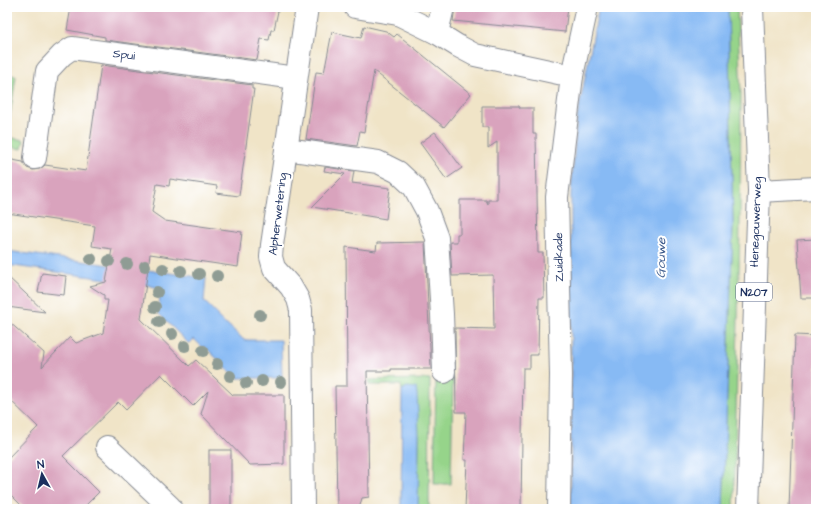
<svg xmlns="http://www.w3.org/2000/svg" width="823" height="516" font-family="'Architects Daughter',sans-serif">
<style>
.green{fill:#96d48a;stroke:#588274}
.water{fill:#87baf4;stroke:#5174a9}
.building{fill:#d9a3bd}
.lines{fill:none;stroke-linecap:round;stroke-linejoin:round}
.minor-casing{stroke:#868a92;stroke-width:24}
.major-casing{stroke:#868a92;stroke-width:24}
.minor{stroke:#fff;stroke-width:22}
.major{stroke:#fff;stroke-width:22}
.tree{fill:#8f9c94}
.labels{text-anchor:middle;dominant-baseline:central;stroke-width:4;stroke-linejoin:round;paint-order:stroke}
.shield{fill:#fff;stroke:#5f6d8e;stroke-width:1}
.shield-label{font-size:11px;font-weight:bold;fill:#1b2f5e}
.street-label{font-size:12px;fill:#1b2f5e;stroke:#fff}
.water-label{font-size:13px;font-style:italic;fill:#3b598b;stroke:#fff}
</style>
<rect width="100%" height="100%" fill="#fff"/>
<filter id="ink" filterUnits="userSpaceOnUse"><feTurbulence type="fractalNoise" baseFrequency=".025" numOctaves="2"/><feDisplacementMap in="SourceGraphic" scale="8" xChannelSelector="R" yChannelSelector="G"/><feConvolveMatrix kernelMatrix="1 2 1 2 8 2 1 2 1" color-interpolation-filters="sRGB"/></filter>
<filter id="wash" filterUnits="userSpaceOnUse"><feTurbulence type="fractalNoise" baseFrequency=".012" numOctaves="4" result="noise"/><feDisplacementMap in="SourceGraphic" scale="16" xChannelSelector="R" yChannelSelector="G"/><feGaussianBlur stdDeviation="0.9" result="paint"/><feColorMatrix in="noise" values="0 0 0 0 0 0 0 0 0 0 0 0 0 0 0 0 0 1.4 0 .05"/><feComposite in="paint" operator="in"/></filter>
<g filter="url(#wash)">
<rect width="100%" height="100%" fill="#f0e4c7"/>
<!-- green -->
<g class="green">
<path d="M728 7H737L741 94 740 224 734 509H723L733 224Z"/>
<path d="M7 74 16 76 7 137 24 140 22 149 7 146Z"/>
<path d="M430 379 429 509H418L419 435 407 387 402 390 401 385H369V380Z"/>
<path d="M436 379H453L451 484H434Z"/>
</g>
<!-- water -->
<g class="water">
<path d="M599 7H728L733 224 723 509H571V193L577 118Z"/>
<path d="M7 251 206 278 204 301 218 315 217 316 226 325 227 324 244 340H281L282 378H237L205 347H202L194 339 189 344 158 313 161 289 148 285 7 265Z"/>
<path d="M407 387 416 388 417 394 419 435 418 509H401L402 390Z"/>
</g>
<g id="blocks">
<!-- building -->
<g class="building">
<path d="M71 7H258L278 11 274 30H271L269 40 261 39 257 60 105 40V37L67 30Z"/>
<path d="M455 7H568L565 32 453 21Z"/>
<path d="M364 26 386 31 394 37 397 34 471 94 444 127 374 71 364 132 360 131 357 146 306 139 316 72 324 73 332 32 361 38Z"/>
<path d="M101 65 252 85V89H254L239 196 216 193 217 186 170 179 169 186 157 184 152 212 165 221 242 232 238 267 150 254 141 319 189 366 196 360 233 395H284V464L250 465 201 414 208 391 193 406 161 374 126 410 118 402 63 456 99 492 82 509H25L7 491V459L38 427 7 397V320L44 353 42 367 70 337 76 343 103 333 108 300H104V295L90 286 106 282 112 249 92 246 95 226 7 213V159L23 162 27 168 33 170 40 169 45 165 86 171Z"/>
<path d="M482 106H519L520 108H533V134H536L538 253H543L544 298H539L538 355H530V368H523L521 509H465L467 460H464L466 412H456L455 328 494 329 493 275 452 276 450 242H457V234H460V200H486L488 204V200H497V142L488 148V127H482Z"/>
<path d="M435 132 462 168 446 179 420 143Z"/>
<path d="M325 167 354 171 352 183 390 188 386 219 312 207 345 174 324 171Z"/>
<path d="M816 239V298H801L797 240Z"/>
<path d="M425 242 431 369H391V371H367L369 497 362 498 359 509H337L335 386H347L346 247 376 251 377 243Z"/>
<path d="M42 273 66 276 64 295 38 292Z"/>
<path d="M7 276 45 312 7 307Z"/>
<path d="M795 335 816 336V509H789Z"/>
<rect x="209" y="450" width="22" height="59"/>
</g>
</g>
</g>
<g filter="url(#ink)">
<use href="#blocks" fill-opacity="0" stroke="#868a92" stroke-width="1"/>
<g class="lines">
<defs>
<g id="minor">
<path d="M355 7 398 14 437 33 458 46 475 55 572 76"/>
<path d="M437 33 443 7"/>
<path d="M286 149 378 162 398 172 414 187 427 211 437 238 442 314 444 372"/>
<path d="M35 158 47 71 62 55 72 48 296 78"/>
<path d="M759 191 816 188"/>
<path d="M107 447 170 507V509"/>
<path d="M303 509 301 310 298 299 291 287 274 268 271 257 272 245 307 7"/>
<path d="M559 509 561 375 557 197 572 76 587 7"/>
</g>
<path id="major" d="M748 509 759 191 752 7"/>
</defs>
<!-- minor casing -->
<use href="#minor" class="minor-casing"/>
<!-- major casing -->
<use href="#major" class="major-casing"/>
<!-- minor -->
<use href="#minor" class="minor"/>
<!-- major -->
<use href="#major" class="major"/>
</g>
<!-- trees -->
<g class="tree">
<circle cx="91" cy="259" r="6"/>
<circle cx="109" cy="261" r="6"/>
<circle cx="127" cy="264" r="6"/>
<circle cx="145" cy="266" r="6"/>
<circle cx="163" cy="269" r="6"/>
<circle cx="181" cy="271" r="6"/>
<circle cx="199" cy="274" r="6"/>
<circle cx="217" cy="276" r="6"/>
<circle cx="157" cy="292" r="6"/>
<circle cx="155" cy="307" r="6"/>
<circle cx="260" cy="315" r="6"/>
<circle cx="159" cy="322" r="6"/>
<circle cx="172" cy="334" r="6"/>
<circle cx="185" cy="346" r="6"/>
<circle cx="203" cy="351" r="6"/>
<circle cx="217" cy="364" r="6"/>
<circle cx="230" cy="376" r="6"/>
<circle cx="262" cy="381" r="6"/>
<circle cx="281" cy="382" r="6"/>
<circle cx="246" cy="383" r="6"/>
</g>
</g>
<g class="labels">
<!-- shield labels -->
<rect class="shield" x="736" y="283" width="36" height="18" rx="3"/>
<g class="shield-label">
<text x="754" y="292">N207</text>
</g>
<!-- street labels -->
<g class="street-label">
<text transform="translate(124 55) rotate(7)">Spui</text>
<text transform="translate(278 214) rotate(-83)">Alpherwetering</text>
<text transform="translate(756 222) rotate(-88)">Henegouwerweg</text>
<text transform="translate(559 257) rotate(-91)">Zuidkade</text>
</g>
<!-- water labels -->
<g class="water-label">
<text transform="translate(661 258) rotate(-89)">Gouwe</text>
</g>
</g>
<!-- margin -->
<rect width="823" height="516" fill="none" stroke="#fff" stroke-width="24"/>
<!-- north arrow -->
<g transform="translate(42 474) rotate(352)" stroke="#ffffff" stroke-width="3" paint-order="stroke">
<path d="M0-3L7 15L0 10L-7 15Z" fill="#1b2f5e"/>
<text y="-6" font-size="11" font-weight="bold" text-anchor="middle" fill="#1b2f5e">N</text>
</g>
</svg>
